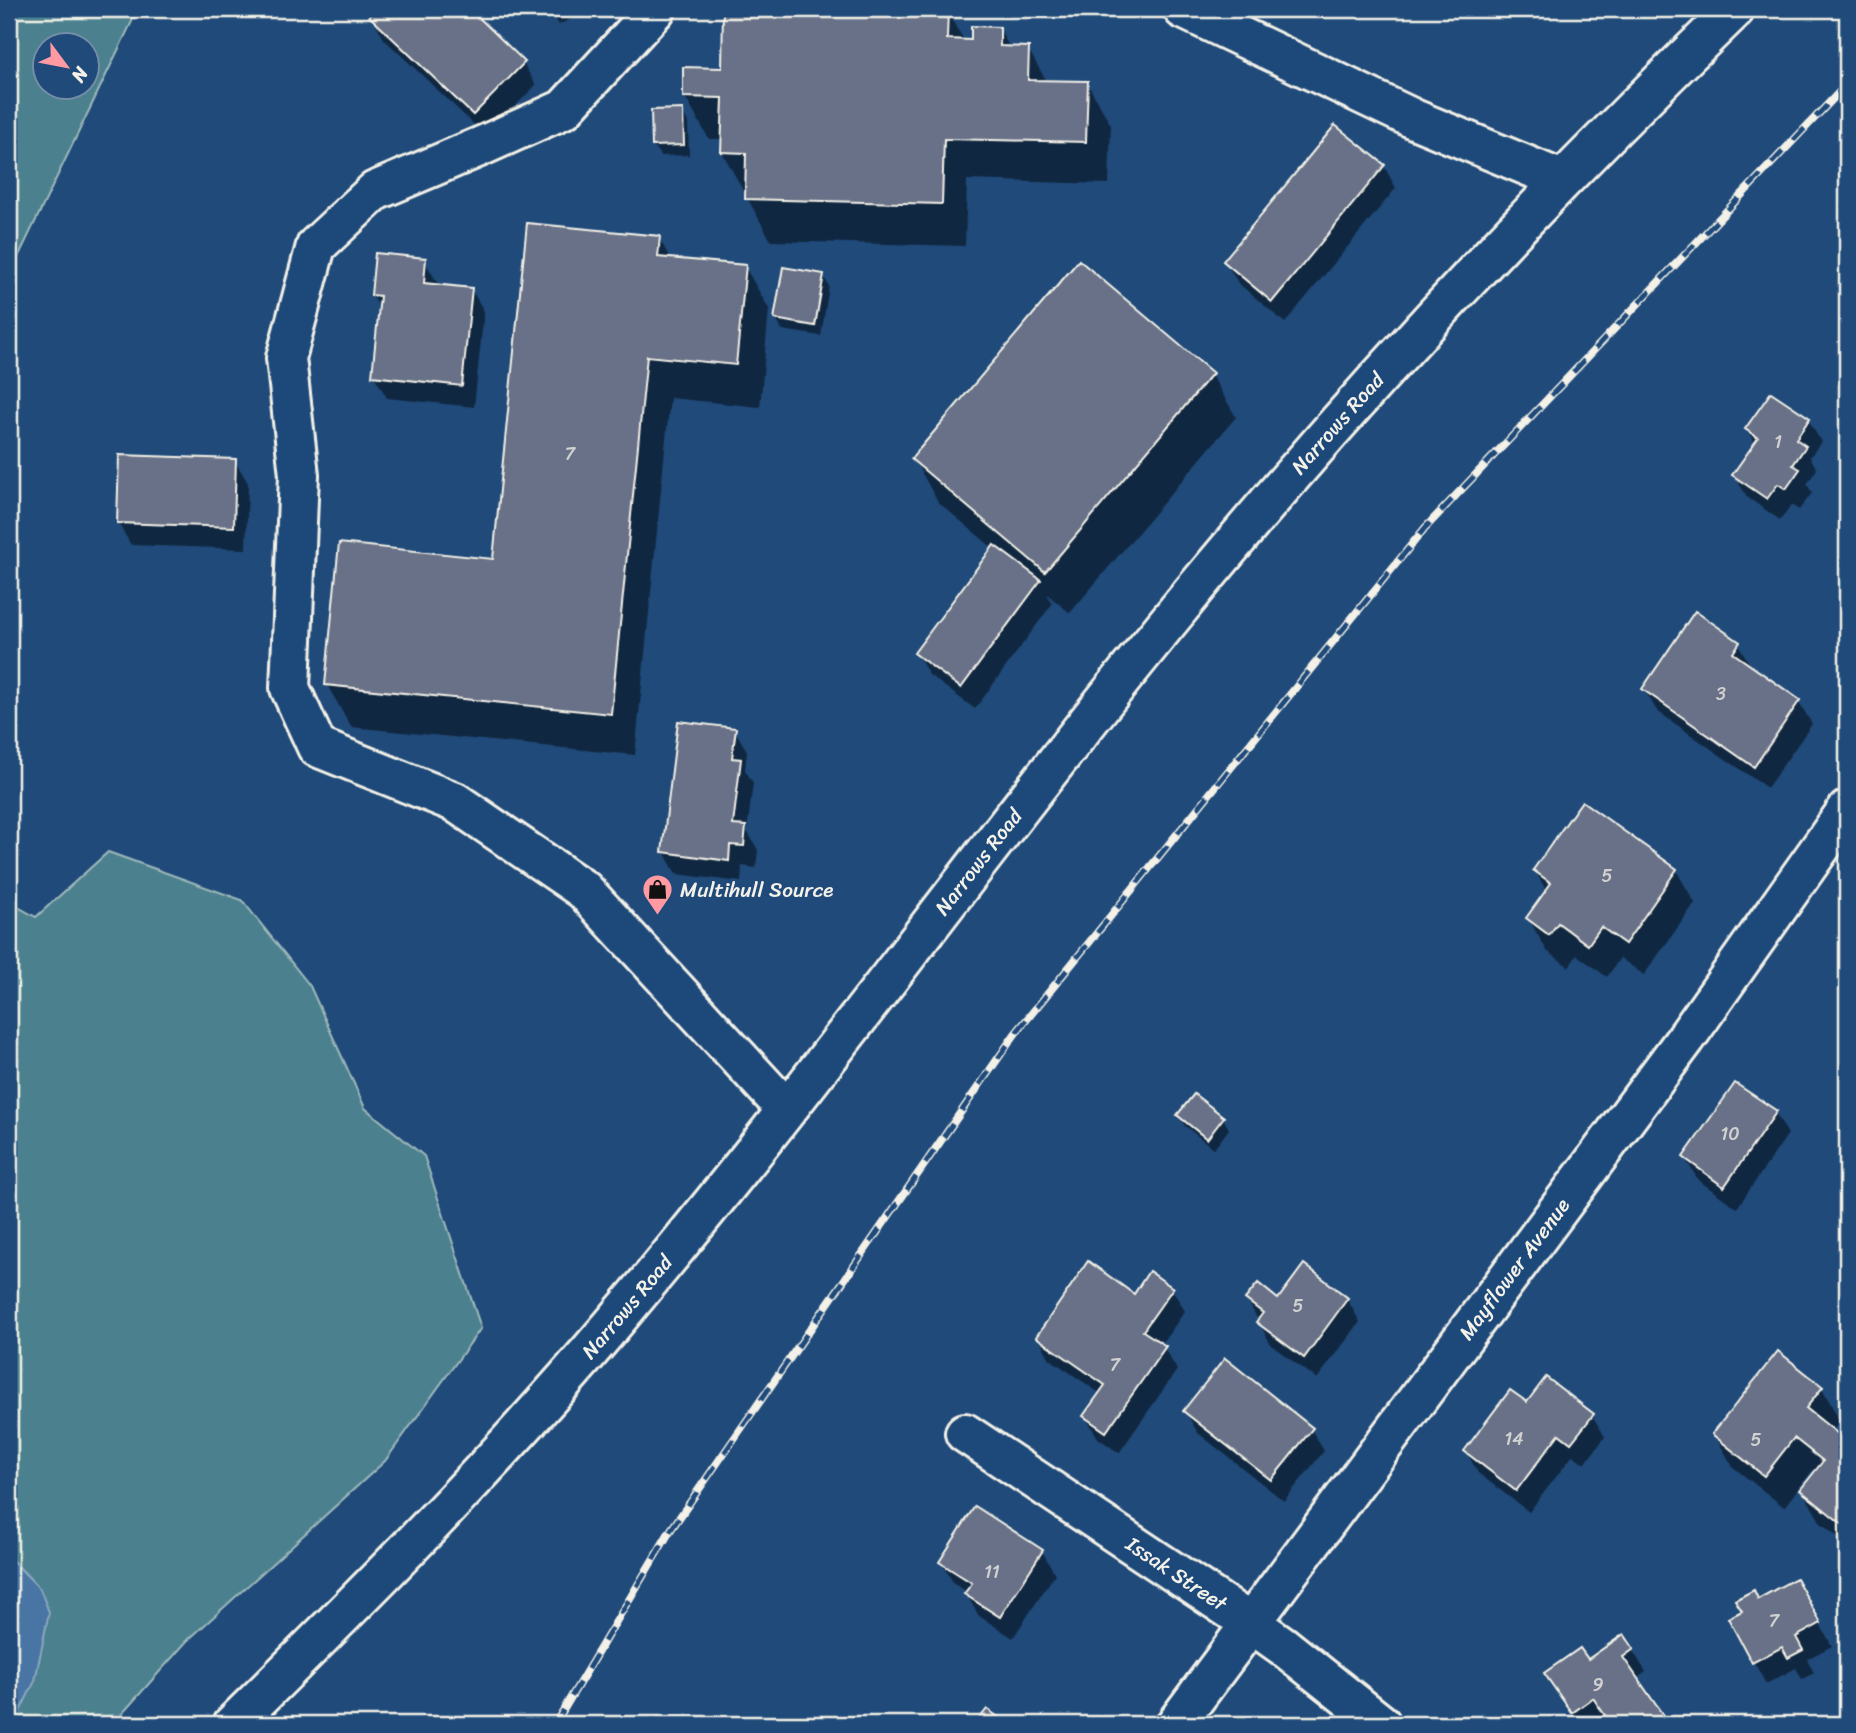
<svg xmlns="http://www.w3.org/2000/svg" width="1856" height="1733" font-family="Sriracha,sans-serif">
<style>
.green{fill:#4c818e;stroke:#a0b9bb;stroke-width:2;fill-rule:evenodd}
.water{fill:#4975a4;stroke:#8da7bf;stroke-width:2}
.shadow{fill:#0007}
.building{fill:#677187;stroke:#f4f1e8;stroke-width:2}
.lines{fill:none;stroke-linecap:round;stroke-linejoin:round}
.minor-casing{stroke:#f4f1e8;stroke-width:44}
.major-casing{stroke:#f4f1e8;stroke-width:44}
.minor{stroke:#1f4a7a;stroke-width:38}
.major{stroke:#1f4a7a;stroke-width:38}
.rail-casing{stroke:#f4f1e8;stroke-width:8}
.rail{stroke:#1f4a7a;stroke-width:5;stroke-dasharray:16;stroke-linecap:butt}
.labels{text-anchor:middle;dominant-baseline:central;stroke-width:5;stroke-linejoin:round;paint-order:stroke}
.number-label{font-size:18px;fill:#d1d1d0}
.street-label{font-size:21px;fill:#f4f1e8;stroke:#1f4a7a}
.poi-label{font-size:21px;fill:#f4f1e8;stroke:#1f4a7a;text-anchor:start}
</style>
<rect width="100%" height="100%" fill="#1f4a7a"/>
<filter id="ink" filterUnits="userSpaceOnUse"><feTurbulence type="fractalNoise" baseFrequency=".0143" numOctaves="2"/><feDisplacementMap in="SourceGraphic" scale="14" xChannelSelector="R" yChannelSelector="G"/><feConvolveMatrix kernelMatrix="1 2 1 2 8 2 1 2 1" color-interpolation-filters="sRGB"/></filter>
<g filter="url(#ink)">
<!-- green -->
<g class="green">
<path d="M9 9H138L9 276ZM46 46H88V88H46Z"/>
<path d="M108 852 242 900 310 986 365 1108 424 1156 481 1328 385 1461 187 1641 113 1724H10L15 1721 40 1589 9 1557V902L36 917Z"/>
</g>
<!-- water -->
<path class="water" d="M9 1557 40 1589 49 1612 35 1681 15 1721 9 1724Z"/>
<!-- shadow -->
<g class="shadow">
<path d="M379 9H467L523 63 536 85 486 136 384 39 372 17Z"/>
<path d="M550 9H590L559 25Z"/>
<path d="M725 9 947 11 965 42H973L999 28 1010 48 1028 49 1047 82 1087 83 1111 125 1109 184 967 180 965 246 771 241 722 152 723 139H709L685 97 723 70Z"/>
<path d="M1279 9H1306L1300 19Z"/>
<path d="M682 111 688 122 689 155 660 156 654 146Z"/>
<path d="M1384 166 1396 188 1285 323 1238 283 1225 261Z"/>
<path d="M659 238 671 260 745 267 769 309 760 407 670 398 635 755 351 727 327 685 495 561Z"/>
<path d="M424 260 437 282V286L471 289 484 311 474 407 387 398 374 376 381 310 372 295Z"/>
<path d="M823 276 829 286 821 336 782 330 776 319Z"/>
<path d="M1211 374 1236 417 1070 613 1047 594 1052 604 975 709 929 675 916 653 994 549 938 502 914 459Z"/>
<path d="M1808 419 1821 442 1810 457 1817 469 1807 484 1812 493 1799 510 1791 505 1780 520 1747 497 1734 475 1756 445 1747 430Z"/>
<path d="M235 461 248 483 246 549 131 545 118 523Z"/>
<path d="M1738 644 1751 666 1750 667 1799 702 1812 724 1767 788 1657 711 1644 689Z"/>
<path d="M734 729 747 751 745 770 753 783 747 831 758 850 756 868 742 866 741 882 676 874 664 852Z"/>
<path d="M1535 870H1676L1695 903 1644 975 1620 958 1607 977 1577 955 1569 967 1547 951 1528 918 1547 892Z"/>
<path d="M1195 1096 1223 1118 1229 1129 1214 1149 1185 1126 1179 1116Z"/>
<path d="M1775 1112 1788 1134 1737 1208 1698 1180 1685 1158Z"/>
<path d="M1304 1267 1347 1299 1360 1322 1317 1379 1271 1345 1247 1299 1278 1301Z"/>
<path d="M1172 1289 1185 1311 1161 1345 1164 1348 1177 1370 1119 1453 1098 1438 1085 1416 1101 1394 1050 1359 1038 1337 1134 1296Z"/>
<path d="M1822 1388 1840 1421 1832 1431 1847 1444V1544L1821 1523 1802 1490 1816 1472 1813 1470 1784 1507 1733 1467 1714 1434Z"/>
<path d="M1527 1404 1592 1415 1605 1437 1585 1464 1573 1455 1529 1512 1478 1473 1466 1451Z"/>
<path d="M1185 1411 1311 1429 1324 1451 1284 1501 1198 1433Z"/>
<path d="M976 1508 1042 1551 1055 1574 1013 1638 979 1616 966 1594 968 1592 954 1584 941 1562Z"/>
<path d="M1758 1601 1808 1602 1832 1646 1807 1659 1814 1673 1802 1679 1796 1668 1766 1684 1730 1619 1744 1612Z"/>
<path d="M1624 1637 1646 1672 1636 1679 1667 1724H1611L1607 1719 1600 1724H1579L1559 1695 1588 1661Z"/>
</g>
<!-- building -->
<g class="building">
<path d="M377 9H470L525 62 473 115 369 16Z"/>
<path d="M723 9 948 10 947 39 971 40V26L1000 27V46L1029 47 1028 80 1088 81 1086 142 944 139 942 204 745 199 746 153 721 152 723 98 683 97V67L722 68Z"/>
<path d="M683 109 684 145 652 146 651 110Z"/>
<path d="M1335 125 1385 165 1272 302 1223 261Z"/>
<path d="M527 223 660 236 658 257 746 265 736 365 647 356 611 714 325 685 339 543 493 559Z"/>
<path d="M375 253 426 258 424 283 472 288 462 386 372 376 380 296 371 295Z"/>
<path d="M1079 260 1213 373 1045 572 911 459Z"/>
<path d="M783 267 824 274 815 326 774 319Z"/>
<path d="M1771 392 1810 418 1796 439 1806 446 1793 465 1800 469 1786 489 1778 484 1767 499 1732 475 1758 438 1745 429Z"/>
<path d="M119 455 236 459 234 527 117 523Z"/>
<path d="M994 545 1041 580 961 688 914 653Z"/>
<path d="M1695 611 1740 642 1733 653 1800 700 1754 767 1642 689Z"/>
<path d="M678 721 736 728 732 758 741 759 733 825 746 826 744 846 730 845 729 861 662 852Z"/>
<path d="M1582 801 1677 869 1625 944 1601 927 1588 945 1558 923 1549 935 1526 918 1551 883 1533 870Z"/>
<path d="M1735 1083 1777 1111 1724 1187 1683 1157Z"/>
<path d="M1194 1094 1224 1117 1207 1139 1177 1115Z"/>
<path d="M1088 1261 1134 1294 1149 1271 1173 1288 1143 1331 1166 1346 1106 1432 1083 1416 1105 1385 1036 1337Z"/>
<path d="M1304 1264 1348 1298 1304 1358 1256 1322 1263 1313 1245 1299 1258 1283 1278 1299Z"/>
<path d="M1778 1351 1823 1387 1806 1408 1847 1441V1528L1800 1490 1823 1461 1794 1438 1764 1476 1712 1434Z"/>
<path d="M1225 1358 1313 1428 1271 1480 1183 1411Z"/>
<path d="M1546 1377 1594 1414 1571 1443 1559 1434 1516 1491 1464 1451 1510 1390 1527 1402Z"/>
<path d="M975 1506 1043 1550 1000 1617 964 1594 972 1583 939 1562Z"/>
<path d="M1796 1578 1821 1623 1796 1637 1803 1650 1788 1658 1782 1647 1752 1663 1728 1618 1742 1611 1735 1600 1754 1590 1758 1599Z"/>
<path d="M1624 1634 1634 1649 1623 1657 1667 1721 1662 1724H1611L1593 1698 1572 1713 1544 1673 1580 1648 1588 1659Z"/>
<path d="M987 1709 1008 1724H975Z"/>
</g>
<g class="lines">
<defs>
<g id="minor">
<path d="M656 9 564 109 484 145 375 191 316 246 286 358 299 475 290 688 317 747 455 802 584 890 786 1109"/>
<path d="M1183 9 1414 119 1562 180"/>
<path id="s1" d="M965 1433 1252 1624 1283 1646 1381 1724"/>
<path id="s2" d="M1176 1724 1686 1038 1847 810"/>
</g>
<g id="major">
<path id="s3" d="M233 1724C364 1595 493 1466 612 1325 815 1086 996 829 1196 588 1365 385 1545 192 1735 9"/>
</g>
</defs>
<!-- minor casing -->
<use href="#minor" class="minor-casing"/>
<!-- major casing -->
<use href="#major" class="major-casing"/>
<!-- minor -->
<use href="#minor" class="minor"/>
<!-- major -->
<use href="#major" class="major"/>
<defs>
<path id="rail" d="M555 1724 670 1531 1015 1034 1425 528 1847 84"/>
</defs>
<!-- rail casing -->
<use href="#rail" class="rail-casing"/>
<!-- rail -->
<use href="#rail" class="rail"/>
</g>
</g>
<!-- icons -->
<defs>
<symbol id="shop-pin" viewBox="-11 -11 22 30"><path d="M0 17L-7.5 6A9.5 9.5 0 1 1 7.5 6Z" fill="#ff9aa2" stroke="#1f4a7a"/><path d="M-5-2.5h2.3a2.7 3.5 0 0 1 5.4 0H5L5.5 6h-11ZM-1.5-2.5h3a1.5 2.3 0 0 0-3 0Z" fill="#111"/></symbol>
</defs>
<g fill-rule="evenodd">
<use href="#shop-pin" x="640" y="872" width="35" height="47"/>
</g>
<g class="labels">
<!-- number labels -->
<g class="number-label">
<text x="1778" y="442">1</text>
<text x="570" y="454">7</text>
<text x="1721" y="694">3</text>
<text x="1607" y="876">5</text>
<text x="1730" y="1134">10</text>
<text x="1298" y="1306">5</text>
<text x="1115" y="1365">7</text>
<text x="1514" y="1439">14</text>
<text x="1756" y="1440">5</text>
<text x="992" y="1572">11</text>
<text x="1774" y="1621">7</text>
<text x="1598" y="1685">9</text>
</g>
<!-- street labels -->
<g class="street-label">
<text stroke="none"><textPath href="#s3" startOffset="1708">Narrows Road</textPath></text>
<text stroke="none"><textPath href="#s3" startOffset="1141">Narrows Road</textPath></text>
<text stroke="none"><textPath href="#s2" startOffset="567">Mayflower Avenue</textPath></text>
<text stroke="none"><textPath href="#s3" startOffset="574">Narrows Road</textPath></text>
<text stroke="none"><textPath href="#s1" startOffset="254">Issak Street</textPath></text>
</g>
<!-- poi labels -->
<g class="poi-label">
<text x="680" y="890">Multihull Source</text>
</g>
</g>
<!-- margin -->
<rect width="1856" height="1733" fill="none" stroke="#1f4a7a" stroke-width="35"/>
<rect x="18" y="18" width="1821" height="1698" fill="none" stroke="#f4f1e8" stroke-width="2.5" filter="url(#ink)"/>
<!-- north arrow -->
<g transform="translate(66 66) rotate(122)"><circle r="33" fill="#1f4a7a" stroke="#748da6" stroke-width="2"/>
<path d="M0-5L12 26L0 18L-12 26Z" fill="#ff9aa2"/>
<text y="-10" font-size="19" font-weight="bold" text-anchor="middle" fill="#f4f1e8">N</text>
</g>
</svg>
